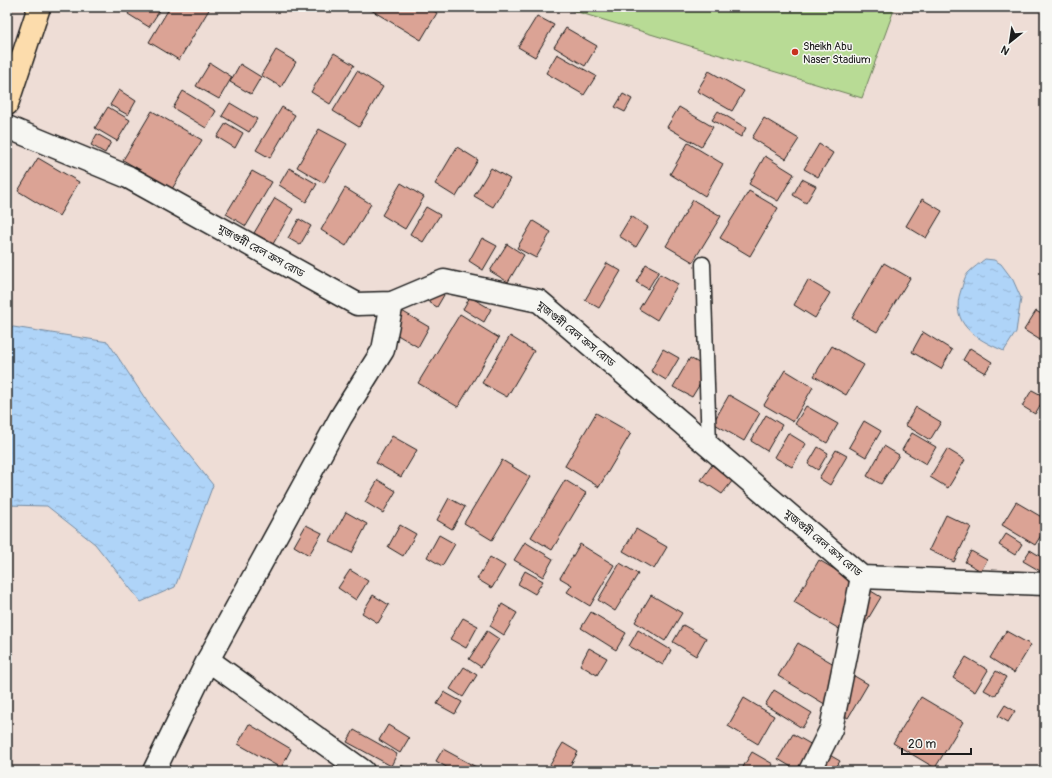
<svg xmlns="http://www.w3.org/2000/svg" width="1052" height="778" font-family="Pangolin,'Noto Sans Bengali',sans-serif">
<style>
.green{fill:#b8db95;stroke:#6a7c58}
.water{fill:url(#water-ripples);stroke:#748aa0}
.building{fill:#dba395;stroke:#1c1c1c}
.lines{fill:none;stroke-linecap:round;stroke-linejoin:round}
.service-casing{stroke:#1c1c1c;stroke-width:17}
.minor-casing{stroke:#1c1c1c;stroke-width:25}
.trunk-casing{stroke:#1c1c1c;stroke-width:25}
.service{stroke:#f6f6f2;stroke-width:14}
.minor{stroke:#f6f6f2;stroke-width:22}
.trunk{stroke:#fcdcac;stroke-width:22}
.poi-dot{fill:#c8321e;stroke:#f6f6f2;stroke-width:1.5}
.labels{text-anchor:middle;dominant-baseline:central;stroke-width:3;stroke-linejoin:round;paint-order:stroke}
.poi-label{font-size:11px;fill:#1c1c1c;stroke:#f6f6f2;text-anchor:start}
.street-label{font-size:11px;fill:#1c1c1c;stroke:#f6f6f2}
</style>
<defs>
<pattern id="water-ripples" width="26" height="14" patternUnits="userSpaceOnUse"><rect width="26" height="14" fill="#afd4f8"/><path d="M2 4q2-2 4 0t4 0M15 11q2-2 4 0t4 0" fill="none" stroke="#96b5d4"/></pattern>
</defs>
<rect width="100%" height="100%" fill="#eeddd6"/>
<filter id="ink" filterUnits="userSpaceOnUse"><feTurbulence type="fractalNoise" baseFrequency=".025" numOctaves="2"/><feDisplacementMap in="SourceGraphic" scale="8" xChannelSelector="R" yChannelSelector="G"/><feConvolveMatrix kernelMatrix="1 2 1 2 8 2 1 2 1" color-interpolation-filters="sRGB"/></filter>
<g filter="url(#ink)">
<!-- green -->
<path class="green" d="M561 7H895L862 98Z"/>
<!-- water -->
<g class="water">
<path d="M985 259 994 260 1001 264 1013 280 1021 298 1016 332 1004 351C976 339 949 324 961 290 963 285 964 277 968 273 973 268 980 263 985 259Z"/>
<path d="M7 326 108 342 150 406 213 485 175 587 141 602 95 544 47 506 7 505Z"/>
</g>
<!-- building -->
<g class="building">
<path d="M132 7H162L149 27 128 14Z"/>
<path d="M170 7 210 8 179 60 149 42Z"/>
<path d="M366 7H427L437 13 421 40Z"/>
<path d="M537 16 554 25 535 57 518 47Z"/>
<path d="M566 28 597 46 585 66 554 47Z"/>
<path d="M276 50 296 62 281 87 261 75Z"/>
<path d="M334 53 354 65 330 104 311 92Z"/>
<path d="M557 54 596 76 584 95 546 73Z"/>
<path d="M210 63 232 77 219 99 196 86Z"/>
<path d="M240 64 261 77 251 94 230 82Z"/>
<path d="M357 71 383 87 359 127 333 111Z"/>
<path d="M709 71 744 91 732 111 697 91Z"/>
<path d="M119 90 136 101 128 115 110 105Z"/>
<path d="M183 91 216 111 206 128 173 108Z"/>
<path d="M623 94 632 99 625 112 615 107Z"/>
<path d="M230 103 257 119 249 132 222 116Z"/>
<path d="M108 107 130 120 117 141 95 128Z"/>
<path d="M282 107 295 115 270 158 256 150Z"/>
<path d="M679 107 713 127 701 147 667 127Z"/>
<path d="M152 111 202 140 172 189 123 160Z"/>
<path d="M718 111 746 128 741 137 712 120Z"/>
<path d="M764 118 799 139 786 159 752 138Z"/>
<path d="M226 123 243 133 235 148 217 137Z"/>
<path d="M319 129 347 144 324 183 297 167Z"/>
<path d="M97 134 111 142 105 153 91 145Z"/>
<path d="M688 143 723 164 705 196 670 174Z"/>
<path d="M819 144 833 153 818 177 804 169Z"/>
<path d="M457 147 478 160 456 197 435 184Z"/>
<path d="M765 156 794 174 778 201 749 184Z"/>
<path d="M38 158 79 182 59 216 18 191Z"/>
<path d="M289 168 317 184 306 202 279 185Z"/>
<path d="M491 168 510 179 493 207 474 196Z"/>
<path d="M252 171 272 182 246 226 226 214Z"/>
<path d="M802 179 816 186 806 203 793 195Z"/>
<path d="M401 183 424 197 405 229 382 215Z"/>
<path d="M345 188 371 204 346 246 321 230Z"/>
<path d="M749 191 778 208 750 256 720 238Z"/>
<path d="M275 198 293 209 273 244 254 233Z"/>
<path d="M922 199 942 211 926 238 906 226Z"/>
<path d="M693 200 721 216 693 262 666 246Z"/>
<path d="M426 207 440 215 423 242 410 234Z"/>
<path d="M631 216 648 227 636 247 619 236Z"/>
<path d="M299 219 311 226 300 245 288 238Z"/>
<path d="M533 221 551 232 536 258 517 248Z"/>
<path d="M482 238 497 246 483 270 469 261Z"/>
<path d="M507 244 524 255 508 282 490 271Z"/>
<path d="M607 263 621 271 599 308 585 300Z"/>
<path d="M884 263 910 278 877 332 852 318Z"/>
<path d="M646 264 659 271 648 289 636 282Z"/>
<path d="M660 274 678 284 657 320 639 309Z"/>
<path d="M808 280 830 293 815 318 794 305Z"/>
<path d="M431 287 444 295 437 307 424 299Z"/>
<path d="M470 297 491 309 484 322 463 309Z"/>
<path d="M1045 301V310L1041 308Z"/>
<path d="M400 310 429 327 418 347 389 330Z"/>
<path d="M1036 311 1045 316V343L1024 330Z"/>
<path d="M460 314 499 338 458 407 418 383Z"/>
<path d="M923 332 952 350 941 369 912 352Z"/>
<path d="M510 336 534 351 507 397 482 383Z"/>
<path d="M832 346 864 365 846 395 814 376Z"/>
<path d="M970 348 992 362 985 373 963 360Z"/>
<path d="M663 349 679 358 666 380 651 371Z"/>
<path d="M690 358 709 369 692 397 673 387Z"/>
<path d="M785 370 813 387 793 422 764 405Z"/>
<path d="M1032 390 1045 397 1035 414 1022 406Z"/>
<path d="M729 395 760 413 744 441 713 423Z"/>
<path d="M806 406 838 424 827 443 795 424Z"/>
<path d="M916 407 941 422 930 440 905 425Z"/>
<path d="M596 413 631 433 599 487 565 466Z"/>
<path d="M766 415 782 425 767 451 751 441Z"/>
<path d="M864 421 881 431 866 457 849 447Z"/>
<path d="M788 433 806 444 792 467 774 457Z"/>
<path d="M912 433 936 447 926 464 902 450Z"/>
<path d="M392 436 417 450 401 477 376 463Z"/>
<path d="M884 446 899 455 881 484 867 476Z"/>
<path d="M818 447 828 453 818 470 808 464Z"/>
<path d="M947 449 965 460 948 488 930 477Z"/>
<path d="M836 450 847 456 830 485 819 478Z"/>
<path d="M502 460 530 477 492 540 464 523Z"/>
<path d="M712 465 733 480 722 494 701 480Z"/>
<path d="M378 480 396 491 383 513 365 502Z"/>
<path d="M565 480 586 493 552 550 531 537Z"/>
<path d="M449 498 465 507 452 529 437 520Z"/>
<path d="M1016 502 1045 519V529L1035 545 1002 525Z"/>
<path d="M346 512 367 524 352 553 330 542Z"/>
<path d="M946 515 971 527 954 562 929 550Z"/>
<path d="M306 525 322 533 309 555 294 546Z"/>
<path d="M400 525 416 534 403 556 388 547Z"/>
<path d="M636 529 667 547 654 569 623 551Z"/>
<path d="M1006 534 1022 544 1015 555 999 545Z"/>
<path d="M439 535 455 544 442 566 427 557Z"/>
<path d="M525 542 553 559 543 577 514 560Z"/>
<path d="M580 544 614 565 590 606 567 592 572 585 560 578Z"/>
<path d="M1030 550 1045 559V567L1042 572 1023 561Z"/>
<path d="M971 551 987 560 981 571 965 562Z"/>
<path d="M490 557 505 566 492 588 477 579Z"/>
<path d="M819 560 881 597 856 639 794 602Z"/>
<path d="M620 563 638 574 615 611 598 600Z"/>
<path d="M350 570 368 581 356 600 338 588Z"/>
<path d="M525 571 543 581 535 594 518 584Z"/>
<path d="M373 595 389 605 378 623 362 613Z"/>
<path d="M651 595 682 613 665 641 635 622Z"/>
<path d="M502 604 517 613 504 635 490 626Z"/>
<path d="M591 612 626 633 616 650 581 628Z"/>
<path d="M463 618 478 626 466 648 450 639Z"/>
<path d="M683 625 706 638 696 656 673 642Z"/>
<path d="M638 630 671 650 663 665 629 646Z"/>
<path d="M487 631 499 639 481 667 469 659Z"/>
<path d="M1006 631 1031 645 1014 673 990 658Z"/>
<path d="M798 643 868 684 848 718 778 676Z"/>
<path d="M589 648 607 658 597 675 580 665Z"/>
<path d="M966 657 988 670 975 692 953 678Z"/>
<path d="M464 667 477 675 463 697 450 689Z"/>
<path d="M996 671 1006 677 995 696 984 690Z"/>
<path d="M774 690 812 713 802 728 765 705Z"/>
<path d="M444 692 462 702 455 714 437 704Z"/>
<path d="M921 697 963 722 935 768 893 743Z"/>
<path d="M744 698 774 716 758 744 728 726Z"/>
<path d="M1005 705 1015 711 1008 722 998 716Z"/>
<path d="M249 724 291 749 281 768 238 744Z"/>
<path d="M388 725 409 738 400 753 379 740Z"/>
<path d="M354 730 397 754 391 766 347 742Z"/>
<path d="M793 734 840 761 834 771H798L778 759Z"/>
<path d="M563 743 578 752 567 771H561L550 765Z"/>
<path d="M443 749 476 767 474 771H453L436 761Z"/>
<path d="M752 752 773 764 769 771H749L743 767Z"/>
<path d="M401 765 412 771H398Z"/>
</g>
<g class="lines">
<defs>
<path id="service" d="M703 264 709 446"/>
<g id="minor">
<path d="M7 127 128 177 357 304 392 303 444 281 539 301 862 577 1045 584"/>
<path d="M208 660 341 417 383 350 392 303"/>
<path d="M154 771 208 660 363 771"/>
<path d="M810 771 831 729 862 577"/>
</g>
<path id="trunk" d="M7 104 39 7"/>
</defs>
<!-- service casing -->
<use href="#service" class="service-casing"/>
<!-- minor casing -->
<use href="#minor" class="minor-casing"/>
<!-- trunk casing -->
<use href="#trunk" class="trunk-casing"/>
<!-- service -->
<use href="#service" class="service"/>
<!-- minor -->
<use href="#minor" class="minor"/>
<!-- trunk -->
<use href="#trunk" class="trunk"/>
</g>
</g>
<!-- markers -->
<circle class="poi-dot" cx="795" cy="52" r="4"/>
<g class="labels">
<!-- poi labels -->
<g class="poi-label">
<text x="803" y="46">Sheikh Abu<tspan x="803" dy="13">Naser Stadium</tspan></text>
</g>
<!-- street labels -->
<g class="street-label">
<text transform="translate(261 251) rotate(29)">মুজগুন্নী রেল ক্রস রোড</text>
<text transform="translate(576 334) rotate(39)">মুজগুন্নী রেল ক্রস রোড</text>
<text transform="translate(823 543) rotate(40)">মুজগুন্নী রেল ক্রস রোড</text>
</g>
</g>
<!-- margin -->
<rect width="1052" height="778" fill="none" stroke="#f6f6f2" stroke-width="24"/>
<rect x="12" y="12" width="1028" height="754" fill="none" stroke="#1c1c1c" stroke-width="1.5" filter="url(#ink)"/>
<!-- north arrow -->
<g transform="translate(1010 42) rotate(210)" stroke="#f6f6f2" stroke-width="3" paint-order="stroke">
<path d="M0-3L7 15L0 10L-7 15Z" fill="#1c1c1c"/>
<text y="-6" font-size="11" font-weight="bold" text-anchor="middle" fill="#1c1c1c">N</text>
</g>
<!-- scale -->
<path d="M902 748v6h69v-6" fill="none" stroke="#1c1c1c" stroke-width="2"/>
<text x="908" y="748" font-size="12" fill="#1c1c1c" stroke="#f6f6f2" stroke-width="3" paint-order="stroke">20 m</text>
</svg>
